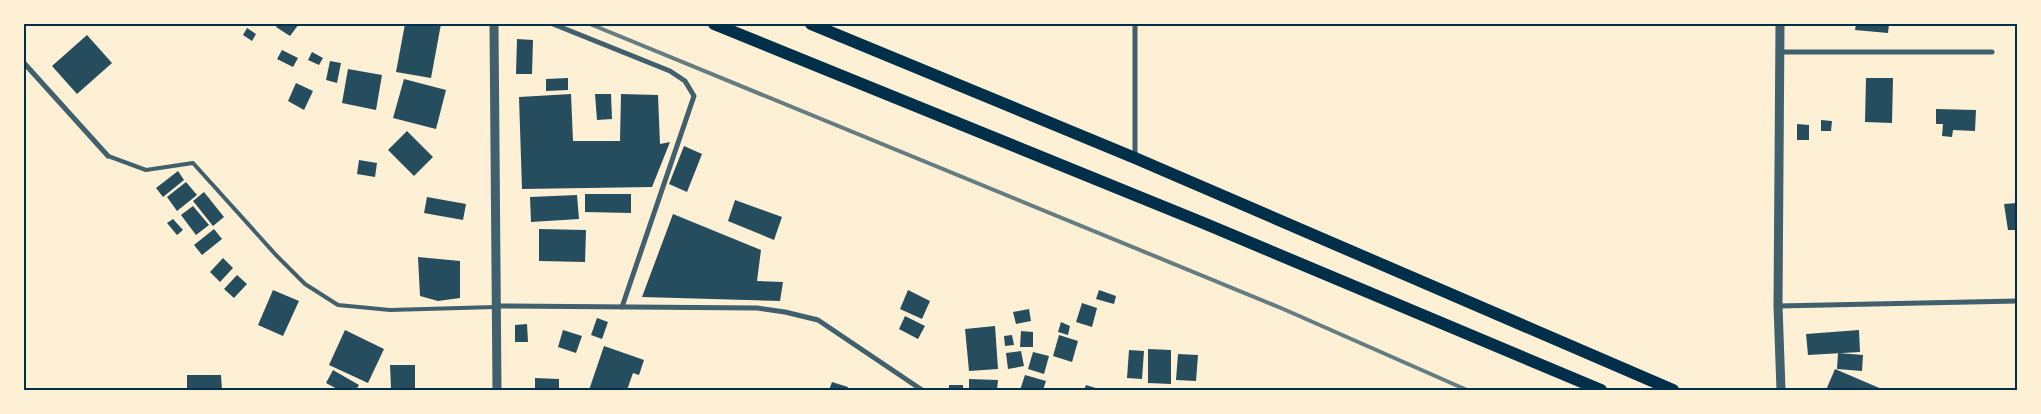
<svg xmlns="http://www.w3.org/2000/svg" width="2041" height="414" font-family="'Fira Sans',sans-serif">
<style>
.building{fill:#264d5e}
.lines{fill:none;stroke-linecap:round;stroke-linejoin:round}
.service{stroke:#3f606c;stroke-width:4}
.minor{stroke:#3f606c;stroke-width:5}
.tertiary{stroke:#3f606c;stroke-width:9}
.primary{stroke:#003049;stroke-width:12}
.rail{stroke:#657d81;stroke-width:4}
.neatline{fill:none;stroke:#003049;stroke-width:2}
</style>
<rect width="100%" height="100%" fill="#fdf0d5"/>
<!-- building -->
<g class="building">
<path d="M278 24H299L290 36 276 27Z"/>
<path d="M405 24H441L431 78 396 72Z"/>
<path d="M1856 24H1889L1888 33 1855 30Z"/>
<path d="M247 28 256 34 252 41 243 35Z"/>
<path d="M87 35 112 63 77 94 52 66Z"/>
<path d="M517 39 533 40 532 74H516Z"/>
<path d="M282 50 298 58 293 67 277 59Z"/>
<path d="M312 52 323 58 319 65 308 60Z"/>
<path d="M330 61 341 63 337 83 326 80Z"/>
<path d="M348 69 382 75 376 110 342 103Z"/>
<path d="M568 78V90L546 91V79Z"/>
<path d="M1866 78H1893L1892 123 1865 122Z"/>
<path d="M404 79 446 90 436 129 393 118Z"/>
<path d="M296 83 313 91 304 110 288 101Z"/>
<path d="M571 94 573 141H620L621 94 658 95 660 144 670 142 652 187 522 189 519 97Z"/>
<path d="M595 94H611L612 119 597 120Z"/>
<path d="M1936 109 1976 110 1975 131 1953 130 1952 137 1942 136 1943 124H1936Z"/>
<path d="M1821 120 1832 121 1831 131H1821Z"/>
<path d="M1797 124 1809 125V140H1797Z"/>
<path d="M407 131 433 157 414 176 388 150Z"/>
<path d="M684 146 702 154 687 192 669 184Z"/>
<path d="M359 160 377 163 375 177 357 174Z"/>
<path d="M178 171 184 180 163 197 156 188Z"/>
<path d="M186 182 197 195 177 211 167 197Z"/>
<path d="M204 192 224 217 213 226 193 201Z"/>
<path d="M585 194H631V213L585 212Z"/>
<path d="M577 195 579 219 531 222 530 197Z"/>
<path d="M427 197 466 204 463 220 424 213Z"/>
<path d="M735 200 782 217 774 240 728 221Z"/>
<path d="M2017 203V240H2016L2015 230H2008L2004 204Z"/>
<path d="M193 206 209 225 196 235 181 215Z"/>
<path d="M673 214 761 250 757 281 783 282 780 301 642 297Z"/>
<path d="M173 219 183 230 177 235 167 223Z"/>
<path d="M214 229 222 239 202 255 194 245Z"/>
<path d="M539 229 586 230 585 262 539 261Z"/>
<path d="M418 257 460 261V298L438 301 420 296Z"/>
<path d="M223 258 233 268 220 282 210 272Z"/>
<path d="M237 275 247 284 234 298 224 289Z"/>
<path d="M273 290 299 301 283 336 258 325Z"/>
<path d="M908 290 930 301 922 319 900 309Z"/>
<path d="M1099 290 1116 296 1114 304 1096 299Z"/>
<path d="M1082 303 1097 308 1092 327 1076 322Z"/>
<path d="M1029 309 1031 321 1016 324 1013 312Z"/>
<path d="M905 316 925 326 918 339 899 329Z"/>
<path d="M597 318 608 322 602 339 591 335Z"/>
<path d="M1061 322 1070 326 1068 335 1058 332Z"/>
<path d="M527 324 528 342H515V325Z"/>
<path d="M995 326 998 369 969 371 965 329Z"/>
<path d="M345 330 384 349 368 383 329 365Z"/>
<path d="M563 330 582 336 576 353 558 347Z"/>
<path d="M1859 330 1860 352 1808 355 1806 334Z"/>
<path d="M1021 331 1033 332V347H1020Z"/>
<path d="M1012 335 1014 345 1005 346 1004 336Z"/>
<path d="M1059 335 1078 341 1072 362 1053 356Z"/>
<path d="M604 346 644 360 639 375 633 373 627 390H589Z"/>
<path d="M1148 349 1171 350V384L1148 383Z"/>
<path d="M1129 350 1144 351 1142 379 1127 378Z"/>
<path d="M1021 351 1024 366 1008 369 1006 353Z"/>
<path d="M1033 352 1049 356 1044 374 1028 369Z"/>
<path d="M1838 353 1863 355 1862 371 1837 369Z"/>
<path d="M1178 354 1198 355 1196 381 1176 380Z"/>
<path d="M390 365H415V388H391Z"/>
<path d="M1835 369 1884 390H1826Z"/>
<path d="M333 370 359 385 356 390H339L326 383Z"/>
<path d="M187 375H221L222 390H187Z"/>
<path d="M1025 375 1046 381 1043 390H1020Z"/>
<path d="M535 378 559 379V390H535Z"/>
<path d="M969 379 998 380 997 390H969Z"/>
<path d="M832 382 848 387 847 390H829Z"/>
<rect x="949" y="385" width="14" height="5"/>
<path d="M1086 385 1102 390H1084Z"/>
</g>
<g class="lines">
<!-- service -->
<path class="service" d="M108 156 146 170 193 163 276 255 305 284 338 305 390 310 495 307"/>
<!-- minor -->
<g class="minor">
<path d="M553 24 670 71 685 81 694 96 622 307"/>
<path d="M1135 24V156"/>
<path d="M1780 52H1992"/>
<path d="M24 63 108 156"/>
<path d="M497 306 757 308 785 312 818 320 922 390"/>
<path d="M1778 306 2017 301"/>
</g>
<!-- tertiary -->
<g class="tertiary">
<path d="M494 24 497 390"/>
<path d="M1780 24 1778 306 1781 390"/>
</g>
<!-- primary -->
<g class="primary">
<path d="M714 24 1201 222 1601 390"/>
<path d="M811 24 1135 158 1673 390"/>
</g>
<!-- rail -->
<path class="rail" d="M590 24 1281 308 1467 390"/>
</g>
<!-- border -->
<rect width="2041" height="414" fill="none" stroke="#fdf0d5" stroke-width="50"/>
<rect x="25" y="25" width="1991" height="364" class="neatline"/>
</svg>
